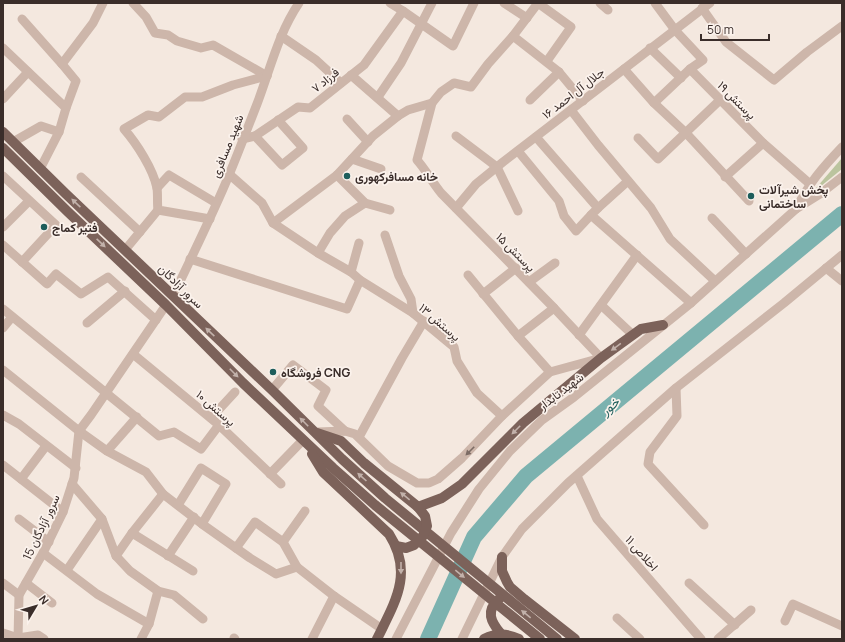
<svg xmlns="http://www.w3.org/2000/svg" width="845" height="642" font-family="Manrope,Vazirmatn,sans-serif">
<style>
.green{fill:#bbc49e}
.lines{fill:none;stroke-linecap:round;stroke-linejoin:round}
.river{stroke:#7cb2af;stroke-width:16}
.minor{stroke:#cdb6aa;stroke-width:9}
.major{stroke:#7c625a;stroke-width:10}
.oneway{fill:#c2b1aa}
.oneway2{fill:#7c6b64}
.poi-dot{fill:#1d5d5b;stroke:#fbf2ec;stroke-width:1.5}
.labels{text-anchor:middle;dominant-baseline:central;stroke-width:3.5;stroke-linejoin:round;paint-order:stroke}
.street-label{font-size:12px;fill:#3a2d2a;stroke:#fbf2ec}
.poi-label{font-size:12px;font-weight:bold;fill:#3a2d2a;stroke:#fbf2ec;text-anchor:start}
.water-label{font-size:13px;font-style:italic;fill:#1d5d5b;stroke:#fbf2ec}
</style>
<rect width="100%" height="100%" fill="#f4e8df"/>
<!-- green -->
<path class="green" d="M842 158V169L810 195Z"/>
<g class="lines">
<!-- river -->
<path class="river" d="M428 639 474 537 526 476 842 214"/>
<!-- minor -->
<g class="minor">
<path d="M133 3 146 17 155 33 168 35 177 41 201 48 213 45 267 76"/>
<path d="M390 3 403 11 453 46 474 3"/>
<path d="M504 3 527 18"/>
<path d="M600 3 608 10"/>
<path d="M702 8 726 42 774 80 807 52 842 26"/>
<path d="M22 19 62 64"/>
<path d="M281 36 316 60 341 83"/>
<path d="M513 36 538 3 571 27 547 61"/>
<path d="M3 48 66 108"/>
<path d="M650 48 681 78"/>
<path d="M624 69 654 103 686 133 749 201"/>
<path d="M690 69 763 143 810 184"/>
<path d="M351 75 398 116"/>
<path d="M378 97 401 63 432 3"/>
<path d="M3 99 28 72"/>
<path d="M530 100 559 72"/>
<path d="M654 103 690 69 703 60 675 30 655 3"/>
<path d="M571 110 598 145 651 208 670 239 715 281"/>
<path d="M347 119 368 142"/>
<path d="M255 136 282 165 303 148 278 120"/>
<path d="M456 136 497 167 518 211"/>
<path d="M536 137 598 208 591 215 691 303"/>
<path d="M638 138 658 159 720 100"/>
<path d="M242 139 255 136 298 107 310 108 364 65 403 11"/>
<path d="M13 142 41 126 59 132"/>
<path d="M842 147C822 168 809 183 796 209L820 194 842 177"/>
<path d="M518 151 559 201 564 216 576 231 591 215"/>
<path d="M352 159 381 169"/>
<path d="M40 169 59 132 66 108 76 81 62 64 93 23 103 3"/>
<path d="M229 174 262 203 273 223 318 253 351 272 360 280 413 313 454 347 457 361 477 393 502 416"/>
<path d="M337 175 365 203 390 210"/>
<path d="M3 176 56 225 22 262"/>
<path d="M81 177 140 232"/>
<path d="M725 177 763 143"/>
<path d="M157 188 169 175 216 203"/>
<path d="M456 208 476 184 503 162 710 3"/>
<path d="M598 208 628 181"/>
<path d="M712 218 746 254"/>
<path d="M210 219 158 210C157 203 158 195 157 188 153 169 137 144 124 129L148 115 159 117 185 97H202L233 85 267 76"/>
<path d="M273 223 337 175 373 136 398 116 408 110 432 103 441 92 454 83 471 87 488 64 513 36 559 72 583 101"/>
<path d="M3 227 29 201"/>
<path d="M385 235 399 276 411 299 413 313"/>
<path d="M3 245 47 284 56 274 81 294 108 277 156 320"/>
<path d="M125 250 158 210"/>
<path d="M318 253 330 233 345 216 365 203"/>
<path d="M190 259 347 309 360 280"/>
<path d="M826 268 842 281"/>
<path d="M351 272 359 243"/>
<path d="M468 275 518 336 550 372"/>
<path d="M529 282 555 263"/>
<path d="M483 294 516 268"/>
<path d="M173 296C192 256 212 216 229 175 239 151 248 127 257 104 270 70 278 34 299 3"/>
<path d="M601 305 633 335"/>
<path d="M3 309 159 436 174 432 201 449 219 425"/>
<path d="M87 323 125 291"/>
<path d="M3 328 12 317"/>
<path d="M579 335 637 255"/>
<path d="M518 336 554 308"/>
<path d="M133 354 219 425 281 484"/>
<path d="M3 370 79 431 107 451 146 472 163 494 202 524 250 558 276 574 297 567"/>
<path d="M676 388 677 416 650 452 648 464 704 525"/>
<path d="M272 390 293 365 326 390 318 406 345 431"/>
<path d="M3 415 19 424 76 468"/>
<path d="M211 418 235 392"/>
<path d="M318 432 345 431 355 434 388 466 417 483H429L438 479 462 458 502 416 550 372 601 358 554 308 441 193C432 182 426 170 417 160L432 103"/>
<path d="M359 437 402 358 424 321"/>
<path d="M107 451 137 417"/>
<path d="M3 465 63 512"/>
<path d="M270 474 303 440"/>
<path d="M577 476 597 519 701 639"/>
<path d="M21 479 46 446"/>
<path d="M72 484 102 519 116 556 130 571 158 591 174 595 203 619"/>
<path d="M178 505 201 468 226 484 202 524"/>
<path d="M19 519 49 542"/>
<path d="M132 533 193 571"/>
<path d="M283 542 305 511"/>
<path d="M236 548 255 522 283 542 297 567 334 596 382 629"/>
<path d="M43 553 97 594 149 624"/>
<path d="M116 556 132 533 163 494"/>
<path d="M168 556 194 517"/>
<path d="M67 570 102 519"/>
<path d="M3 583 19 595"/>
<path d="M26 583 52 603"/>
<path d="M689 583 735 625"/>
<path d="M617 618 640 639"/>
<path d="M785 621 793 604 842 626"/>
<path d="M3 633 18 638 38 635 44 639"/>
<path d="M234 638 235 639"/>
<path d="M18 639 19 595 43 553 63 512 74 478 79 431 91 415 166 305"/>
<path d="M141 639 149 624 158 591"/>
<path d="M312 639 334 596"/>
<path d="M396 639 451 533 479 489 510 451 542 420 574 397 691 303 796 209"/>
<path d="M462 639 502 557 522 529 568 483 676 388 784 303 842 255"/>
<path d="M718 639 751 610"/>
</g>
<!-- major -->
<g class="major">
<path d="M3 132 66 194 272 390 342 459 385 498 557 639"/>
<path d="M3 148 68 212 166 305 243 383 333 468 375 505 540 639"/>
<path d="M317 433 341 441 364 463 418 507 442 498 462 484 523 423 601 358 641 329 663 325"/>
<path d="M312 454 323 472 389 534C414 573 395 602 377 639"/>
<path d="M396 546 406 548 414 545 423 536 427 526 425 516 418 507"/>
<path d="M502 557V571L507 582 510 587 524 599 575 639"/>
<path d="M499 599C485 611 491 622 501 634"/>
<path d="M484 639C496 633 507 633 519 639"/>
</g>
</g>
<!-- one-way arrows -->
<defs><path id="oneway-solid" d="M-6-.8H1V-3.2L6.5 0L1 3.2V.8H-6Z"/></defs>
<g class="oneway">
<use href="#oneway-solid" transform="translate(76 203) rotate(-137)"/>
<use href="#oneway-solid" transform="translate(101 243) rotate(43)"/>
<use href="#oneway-solid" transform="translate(210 332) rotate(-137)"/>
<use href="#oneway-solid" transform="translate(616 347) rotate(144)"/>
<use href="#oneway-solid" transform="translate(234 373) rotate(45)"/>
<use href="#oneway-solid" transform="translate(304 422) rotate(-135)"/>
<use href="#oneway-solid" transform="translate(516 430) rotate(135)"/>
<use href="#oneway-solid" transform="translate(362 477) rotate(-138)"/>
<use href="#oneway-solid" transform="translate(405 496) rotate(-141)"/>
<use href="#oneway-solid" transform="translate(401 568) rotate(90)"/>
<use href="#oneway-solid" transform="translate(460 574) rotate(39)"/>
<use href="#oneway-solid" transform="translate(526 614) rotate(-141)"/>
</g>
<use class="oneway2" href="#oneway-solid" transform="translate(470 451) rotate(135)"/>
<!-- markers -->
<g class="poi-dot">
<circle cx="347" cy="176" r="4"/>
<circle cx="751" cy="196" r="4"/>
<circle cx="44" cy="227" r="4"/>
<circle cx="273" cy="372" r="4"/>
</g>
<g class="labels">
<!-- street labels -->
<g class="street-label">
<text transform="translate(325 80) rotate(-39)">فرزاد ۷</text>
<text transform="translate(573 93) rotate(-38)">جلال آل احمد ۱۶</text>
<text transform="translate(737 100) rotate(45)">پرستش ۱۹</text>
<text transform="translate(227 146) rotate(-68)">شهید مسافری</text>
<text transform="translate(516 252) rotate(45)">پرستش ۱۵</text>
<text transform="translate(181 286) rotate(44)">سرور آزادگان</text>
<text transform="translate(440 322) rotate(41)">پرستش ۱۳</text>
<text transform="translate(561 391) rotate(-37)">شهید تابدار</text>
<text transform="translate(216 408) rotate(41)">پرستش ۱۰</text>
<text transform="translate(41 527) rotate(-65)">سرور آزادگان 15</text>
<text transform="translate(642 553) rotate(49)">اخلاص ۱۱</text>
</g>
<!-- poi labels -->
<g class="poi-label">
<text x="355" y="176">خانه مسافرکهوری</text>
<text x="759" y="189">پخش شیرآلات<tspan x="759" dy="14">ساختمانی</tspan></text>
<text x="52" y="227">فتیر کماج</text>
<text x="281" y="372">فروشگاه CNG</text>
</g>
<!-- water labels -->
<g class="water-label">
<text transform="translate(610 406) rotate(-40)">خور</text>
</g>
</g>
<!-- border -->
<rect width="845" height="642" fill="none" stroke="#3a2d2a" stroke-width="8"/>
<!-- north arrow -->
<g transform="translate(36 606) rotate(52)" stroke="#fbf2ec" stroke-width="3" paint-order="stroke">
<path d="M0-3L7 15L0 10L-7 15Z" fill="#3a2d2a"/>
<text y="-6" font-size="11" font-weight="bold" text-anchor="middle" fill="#3a2d2a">N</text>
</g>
<!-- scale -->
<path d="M701 34v6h68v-6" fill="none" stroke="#3a2d2a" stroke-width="2"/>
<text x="707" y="34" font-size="12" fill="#3a2d2a" stroke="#fbf2ec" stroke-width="3" paint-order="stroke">50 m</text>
</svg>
